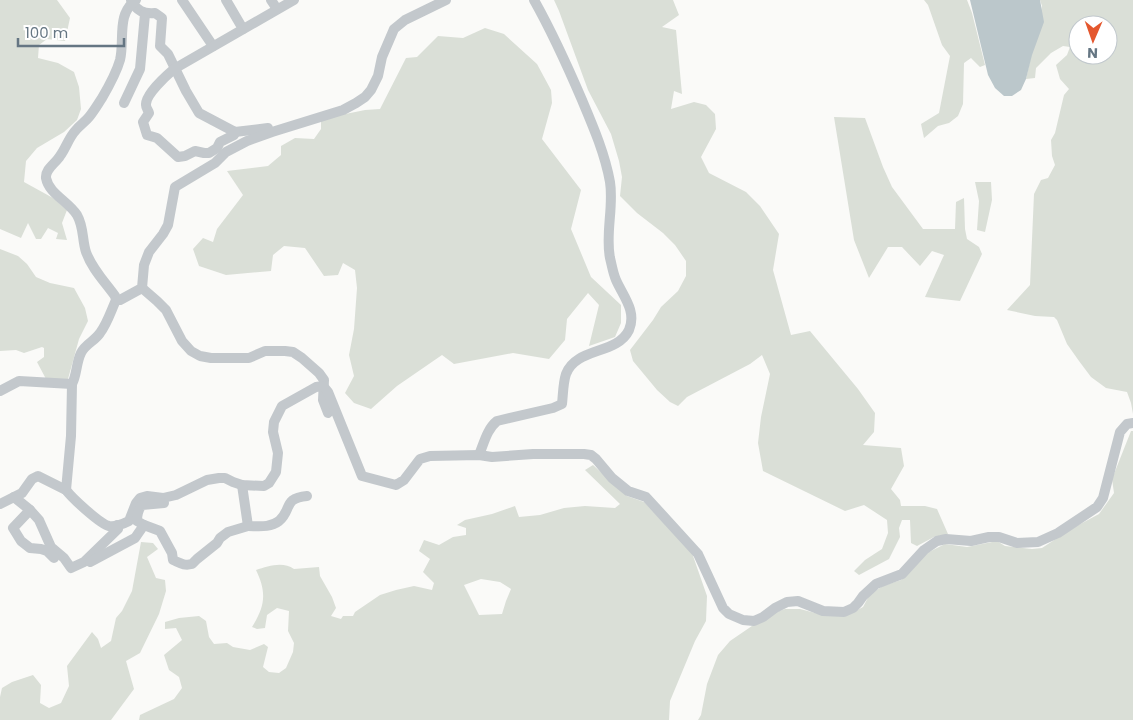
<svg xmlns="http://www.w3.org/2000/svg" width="1133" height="720" font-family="Poppins,sans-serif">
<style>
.green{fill:#dadfd7;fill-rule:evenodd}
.water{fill:#bbc7cb}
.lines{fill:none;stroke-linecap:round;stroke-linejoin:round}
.minor{stroke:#c3c8cc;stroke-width:10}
</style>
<rect width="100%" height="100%" fill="#fafaf8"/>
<!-- green -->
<g class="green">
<path d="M0 0H57L70 18 65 41 47 39 39 45 38 58 58 63 74 72 79 87 81 109 77 120 64 132 37 148 26 161 24 182 53 198 67 210 62 223 67 240 56 239 58 233 48 228 41 239H36L28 223 21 238 0 229Z"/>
<path d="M554 0H673L679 15 662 27 676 30 682 94 674 91 671 109 694 102 706 105 715 114 716 129 701 157 709 173 746 192 760 206 779 234 773 270 791 335 810 331 858 389 875 413 874 432 863 445 901 448 904 466 891 489 900 500 901 506H925L937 509 948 534 934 537 917 546 911 543 910 520H902L899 528 900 537 889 559 859 575 854 571 865 560 882 549 888 533 887 520 864 505 845 511 763 471 758 443 761 417 770 374 762 355 750 364 687 397 678 406 670 402 657 390 633 361 630 350 653 320 661 307 678 291 686 276V261L675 245 663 233 637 213 620 196 622 177 619 161 611 134 588 90 559 11Z"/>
<path d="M924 0H967L972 13 985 65 980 67 971 58 964 63 963 104 958 116 949 123 938 126 924 138 921 124 939 113 950 56 942 45 928 5Z"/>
<path d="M1040 0H1133V414L1131 403 1127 392 1106 388 1091 377 1079 361 1067 344 1057 320 1054 317 1035 316 1007 310 1030 285 1034 194 1041 180 1048 178 1055 165 1052 156 1051 140 1055 133 1064 95 1069 89 1060 79 1056 65 1067 55 1070 47 1063 46 1051 53 1036 68 1035 78 1026 79 1042 6ZM1078 25H1108V55H1078Z"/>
<path d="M485 28 504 34 537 64 551 90 552 103 542 139 581 190 571 229 591 277 621 305V323L615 337 589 346 599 305 588 293 567 319 565 340 549 359 513 353 454 364 442 355 397 386 371 409 354 403 345 393 354 376 349 355 354 329 357 288 355 270 343 263 338 275 324 276 305 248 284 246 273 255 271 271 226 275 199 266 193 249 203 238 213 242 217 229 243 195 227 171 268 166 281 155V146L295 138 314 139 321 129V119L365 110 380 109 406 58 417 57 438 36 463 38Z"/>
<path d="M834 117 865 118 883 167 892 187 923 229H955L956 202 964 198 965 229 967 239 979 247 982 254 960 301 925 297 944 255 932 251 920 266 902 247H888L869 278 854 240Z"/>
<path d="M975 182H991L992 200 985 232 977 230 979 201Z"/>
<path d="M0 249 18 256 27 264 36 277 50 283 74 288 85 308 88 321 79 339 68 379H46L37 362 44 357V348L42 347 24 353 16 350 0 351Z"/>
<path d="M1131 431H1133V720H698L701 715 707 684 718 655 730 641 768 615 785 609H800L819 614H850L863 607 870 594 883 586 901 580 912 570 923 555 945 544 967 547 997 541 1005 546 1032 549 1042 548 1071 529 1099 514 1114 493 1112 479Z"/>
<path d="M593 465 627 496 644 502 692 553 707 596 706 621 695 641 670 701 669 720H139L140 715 174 699 182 688 179 677 169 670 164 655 182 640 176 628 165 629V622L179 618 199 616 206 621 209 637 214 644 227 643 233 647 250 650 264 644 268 647 263 667 269 672 279 673 286 668 293 652 294 643 288 631 289 611 277 608 267 615 265 628 257 629 252 627C265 606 267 593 256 570 268 566 283 561 294 569L319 567 320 576 332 597 336 608 331 616 341 619 343 616H353L355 612 380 595 396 590 414 586 432 590 434 583 423 572 430 559 419 551 424 540 439 545 453 537 466 535V528L457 525 465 520 492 514 515 506 519 517 540 515 564 508 585 506 615 508 620 504 585 470ZM481 579 500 582 511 589 506 601 502 614 479 615 464 585Z"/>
<path d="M141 542 153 543 158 549 147 557 156 578 165 580 166 591 159 614 140 653 126 661 134 689 111 720H0V697L2 688 12 682 33 675 41 685 40 703 49 708 61 703 69 686 67 666 92 632 98 639 101 648 111 641 116 618 122 611 132 591Z"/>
</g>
<!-- water -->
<path class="water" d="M970 0H1040L1044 22 1032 55 1026 79 1021 90 1012 96H1004L995 88 988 75Z"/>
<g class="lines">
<!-- minor -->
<g class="minor">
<path d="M131 0C137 11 143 14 155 13L162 18 160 46 168 54 186 91 199 113 235 132 268 128"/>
<path d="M136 0C116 14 125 40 120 60 116 74 109 86 102 98 98 104 94 111 89 117 85 122 80 125 76 130 69 137 66 148 60 156 56 163 45 169 46 178 49 194 68 201 77 215 84 227 82 240 86 252 92 269 105 282 115 296L116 300C111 311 107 324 100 333 95 341 85 344 81 353 76 363 77 375 72 384L71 436 66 490C72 498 100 524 109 526 115 527 123 524 129 521L136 503 140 498 147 496 163 498 176 495 207 480 219 478H225L233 482 242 485 264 486 269 483 276 472 278 453 273 432 274 422 282 406 316 387 323 386"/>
<path d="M182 0 213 46"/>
<path d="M226 0 243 29"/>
<path d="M271 0 277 9"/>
<path d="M124 103 140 69 145 14"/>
<path d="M235 132 234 135 220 142 217 148 209 153H204L195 151 185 156 178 157 157 138 147 135 143 122 149 113C148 110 146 108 146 105 145 95 167 75 174 69L294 0"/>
<path d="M142 288 157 301 166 310 182 341 191 351 200 356 211 358H249L265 351H285L293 352 302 358 319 373 324 380 323 400 328 413"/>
<path d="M116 300H120L142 288 144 265 149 252 163 234 168 225 175 187 215 163 226 152 247 141 272 132 343 110 356 103 365 97 371 90 378 76 382 57 394 29 405 20 446 0"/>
<path d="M323 386 328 392 362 476 396 485 404 480 420 459 430 456 479 455 492 457 533 454H584L591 455 596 459 612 478 628 491 646 497 698 554 723 608 729 614 743 620 754 621 763 617 775 608 787 602 798 601 823 611 844 612 853 608 858 603 863 596 876 584 902 574 924 550 937 541 946 539 971 541 989 537H999L1017 543 1038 542 1058 533 1097 507 1103 498 1120 432 1127 424 1133 423"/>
<path d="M0 391 19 381 72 384"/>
<path d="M479 455C484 443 487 429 497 421L553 408 562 404C563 395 563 383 566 374 576 347 617 355 629 330 637 311 623 296 616 280 613 273 612 266 610 258 605 234 614 207 610 182 605 154 593 126 582 100 567 65 552 32 534 0"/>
<path d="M242 485 248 526C258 526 270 528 279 521 292 510 283 498 307 496"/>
<path d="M14 497 30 510 39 520 51 547 64 558 71 568 84 562 118 529 117 525"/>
<path d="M164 503 142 505C138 510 137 515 137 521L144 525 160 531 172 553 173 560C180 563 184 566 192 564L197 559 217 543 220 538 228 532 248 526"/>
<path d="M0 504 22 493 32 479 38 476 66 490"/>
<path d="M30 510 13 528 21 541 30 548 41 549 47 551 54 558"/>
<path d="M90 562 135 538 144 525"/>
</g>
</g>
<!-- north arrow -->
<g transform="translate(1093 40) rotate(182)"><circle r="24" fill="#ffffff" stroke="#c1c8cd"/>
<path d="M0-4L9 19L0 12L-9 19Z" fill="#e4572e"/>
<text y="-8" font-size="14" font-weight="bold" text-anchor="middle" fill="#657683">N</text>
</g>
<!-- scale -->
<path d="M18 38v8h106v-8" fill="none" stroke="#657683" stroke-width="2.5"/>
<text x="25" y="38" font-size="15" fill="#657683" stroke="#ffffff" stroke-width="4" paint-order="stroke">100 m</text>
</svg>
